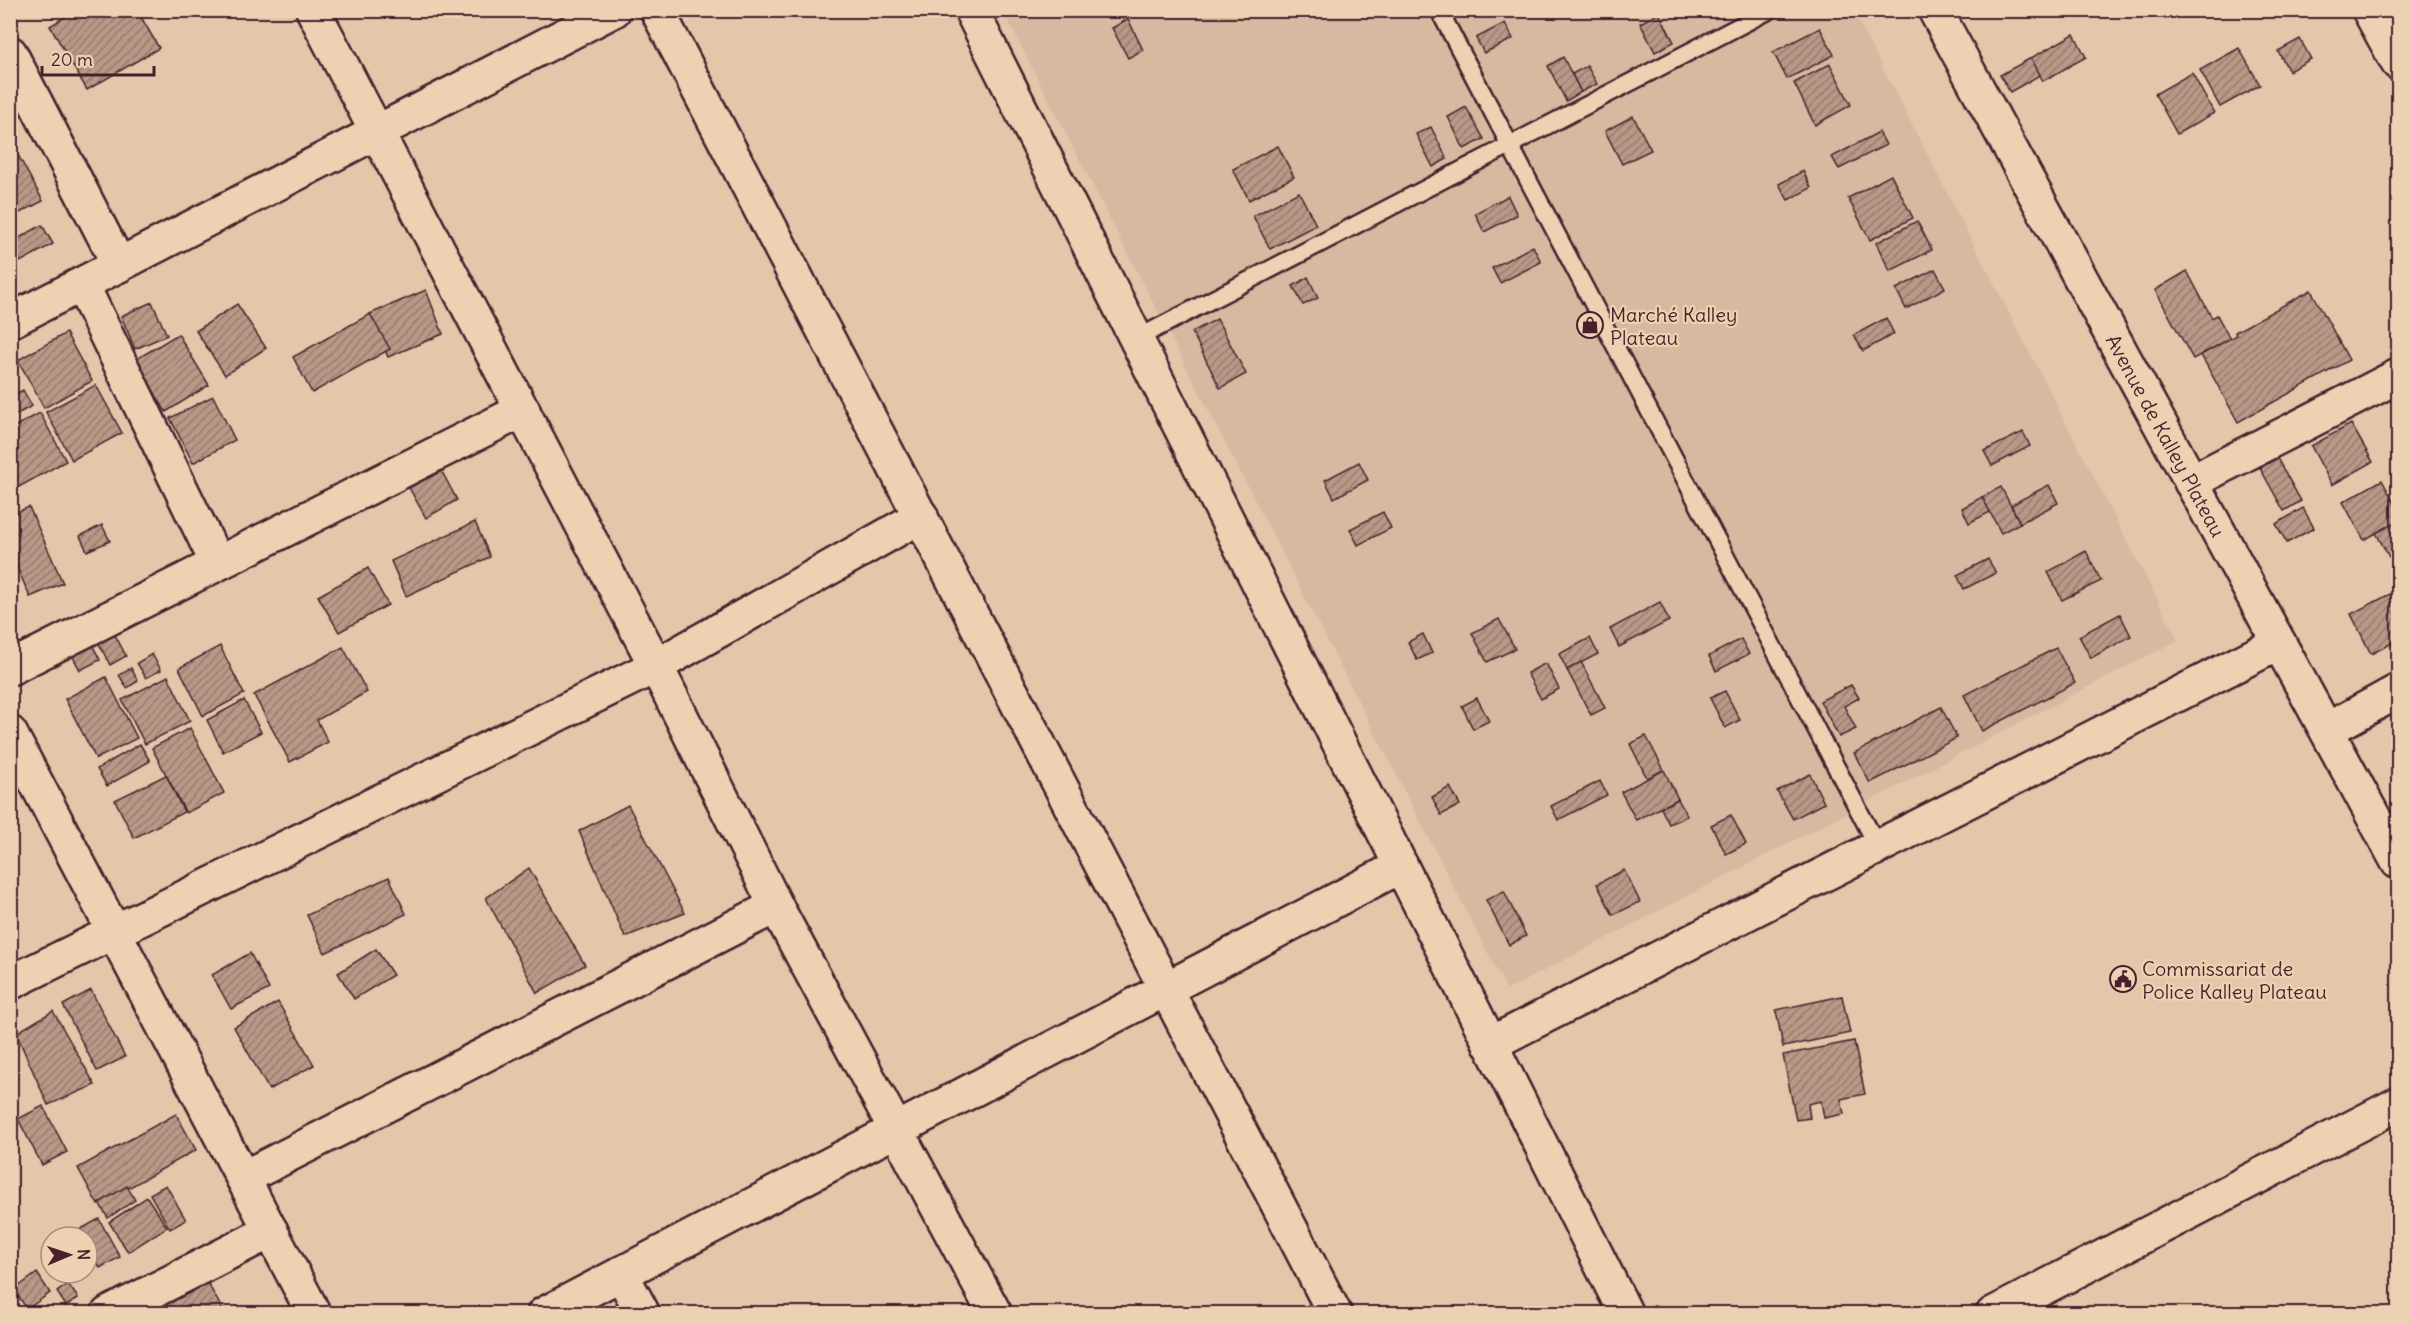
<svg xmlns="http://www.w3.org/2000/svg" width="2409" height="1324" font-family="Delius,sans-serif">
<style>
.built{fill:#d5b9a0}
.building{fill:url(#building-hatch);stroke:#4a1f2b;stroke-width:1.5}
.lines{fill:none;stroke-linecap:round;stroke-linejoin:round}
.lane-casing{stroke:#4a1f2b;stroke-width:21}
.street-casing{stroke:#4a1f2b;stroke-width:38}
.lane{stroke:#ecd2b3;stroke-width:16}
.street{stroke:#ecd2b3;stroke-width:33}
.labels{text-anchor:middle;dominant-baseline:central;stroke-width:4.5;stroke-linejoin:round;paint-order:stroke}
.poi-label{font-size:20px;fill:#4a1f2b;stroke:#ecd2b3;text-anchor:start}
.street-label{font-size:20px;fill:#4a1f2b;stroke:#ecd2b3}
</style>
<defs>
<pattern id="building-hatch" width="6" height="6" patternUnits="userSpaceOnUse" patternTransform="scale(1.5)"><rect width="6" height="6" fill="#b89887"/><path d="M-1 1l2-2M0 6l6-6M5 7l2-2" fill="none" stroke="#987b6f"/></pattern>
</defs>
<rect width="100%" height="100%" fill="#e2c7ab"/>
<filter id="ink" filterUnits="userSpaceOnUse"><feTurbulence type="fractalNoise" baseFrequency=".0167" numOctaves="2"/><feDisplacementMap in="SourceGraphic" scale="12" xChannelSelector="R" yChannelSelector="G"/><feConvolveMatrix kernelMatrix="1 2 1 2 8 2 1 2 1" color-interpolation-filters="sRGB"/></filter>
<g filter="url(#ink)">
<!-- built -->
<path class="built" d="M1003 11H1853L2178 640 1507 990Z"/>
<!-- building -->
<g class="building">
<path d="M76 10H137L159 48 87 90 50 26Z"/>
<path d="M1659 13 1674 42 1655 52 1640 23Z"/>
<path d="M1128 19 1143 50 1128 58 1112 28Z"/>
<path d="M1505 23 1513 39 1484 53 1476 38Z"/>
<path d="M1820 28 1834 55 1787 79 1773 52Z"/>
<path d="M2074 34 2086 57 2043 81 2031 58Z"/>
<path d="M2300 39 2311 59 2289 71 2278 51Z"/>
<path d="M2239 48 2260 85 2220 107 2200 70Z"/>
<path d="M1563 57 1581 92 1566 101 1548 66Z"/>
<path d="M2031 58 2040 75 2010 92 2000 75Z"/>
<path d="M1830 64 1851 105 1815 125 1794 83Z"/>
<path d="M1587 66 1597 84 1581 92 1572 74Z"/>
<path d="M2192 73 2214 113 2177 134 2155 94Z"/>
<path d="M1466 107 1484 139 1464 149 1448 117Z"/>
<path d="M1633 116 1651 150 1622 164 1605 131Z"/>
<path d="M1431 127 1447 159 1433 167 1416 134Z"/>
<path d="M1879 132 1886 145 1839 169 1832 157Z"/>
<path d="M11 142 43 201 10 218V143Z"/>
<path d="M1278 146 1294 177 1249 200 1233 169Z"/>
<path d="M1803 171 1811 188 1788 200 1779 184Z"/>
<path d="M1891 175 1913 218 1870 240 1848 198Z"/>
<path d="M1299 192 1316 225 1270 249 1253 216Z"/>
<path d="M1508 196 1517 215 1484 232 1475 213Z"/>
<path d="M1917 221 1932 250 1890 271 1876 243Z"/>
<path d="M42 225 53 244 20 262 10 243Z"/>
<path d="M1533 246 1541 262 1500 283 1492 268Z"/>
<path d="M1935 269 1945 288 1906 309 1896 289Z"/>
<path d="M2187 271 2212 318 2217 315 2230 339 2193 359 2155 290Z"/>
<path d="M1308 277 1318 298 1303 305 1293 286Z"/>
<path d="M426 290 443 334 388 357 370 314Z"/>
<path d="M2311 290 2349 360 2238 422 2201 355 2236 335 2235 332Z"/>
<path d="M152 302 167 335 135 349 121 316Z"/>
<path d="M237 304 266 348 225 375 196 331Z"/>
<path d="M370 314 390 349 312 393 293 357Z"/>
<path d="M1886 318 1894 334 1863 351 1854 335Z"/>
<path d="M1217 319 1246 374 1220 388 1192 332Z"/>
<path d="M66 333 92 381 44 408 18 360Z"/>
<path d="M178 334 209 385 166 412 135 360Z"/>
<path d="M96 385 122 433 72 460 46 412Z"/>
<path d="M23 390 32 406 10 418V397Z"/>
<path d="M213 396 235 440 193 463 170 418Z"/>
<path d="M40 413 66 461 17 488 10 476V429Z"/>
<path d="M2351 424 2373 462 2332 485 2311 446Z"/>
<path d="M2023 432 2030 446 1992 466 1984 451Z"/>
<path d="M2277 458 2301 501 2284 511 2260 468Z"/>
<path d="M1359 462 1368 480 1334 498 1325 480Z"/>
<path d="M439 466 457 500 426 518 407 484Z"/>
<path d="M2382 480 2398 510V521L2364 540 2343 502Z"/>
<path d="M2049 485 2058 503 2020 523 2011 505Z"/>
<path d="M2001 487 2020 523 2001 533 1982 497Z"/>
<path d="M1982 497 1990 512 1969 523 1962 508Z"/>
<path d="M29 507 63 583 30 597 10 551V515Z"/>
<path d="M2303 508 2314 528 2287 543 2276 524Z"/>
<path d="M1383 512 1391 528 1358 545 1350 529Z"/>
<path d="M2398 521V551L2389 557 2376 533Z"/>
<path d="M475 522 490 557 406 596 391 561Z"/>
<path d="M102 525 110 541 87 551 80 536Z"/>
<path d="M2086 551 2101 581 2062 600 2048 572Z"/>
<path d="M1988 559 1996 573 1964 589 1957 575Z"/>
<path d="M368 568 388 605 339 632 318 596Z"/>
<path d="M2398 590V640L2371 654 2351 614Z"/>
<path d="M1660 602 1669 621 1619 647 1610 629Z"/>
<path d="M2120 614 2131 636 2091 658 2079 636Z"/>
<path d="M1499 619 1515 649 1487 662 1472 633Z"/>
<path d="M112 629 126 656 110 665 96 638Z"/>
<path d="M1423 634 1432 653 1417 660 1408 642Z"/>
<path d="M1590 638 1598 654 1567 670 1559 654Z"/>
<path d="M1741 639 1749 654 1716 671 1709 656Z"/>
<path d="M91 642 100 660 80 670 71 653Z"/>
<path d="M220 646 244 694 203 716 179 668Z"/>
<path d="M343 647 367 692 317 720 328 742 290 762 254 695Z"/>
<path d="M2056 648 2075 683 1982 731 1964 695Z"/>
<path d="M152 654 161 670 146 678 137 663Z"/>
<path d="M1581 662 1605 708 1591 715 1567 670Z"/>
<path d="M1546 663 1559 689 1541 699 1527 673Z"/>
<path d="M131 668 138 681 127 688 119 675Z"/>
<path d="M168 676 190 721 145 744 122 700Z"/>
<path d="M106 677 137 738 96 759 65 699Z"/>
<path d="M1851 685 1859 698 1844 706 1856 729 1839 737 1820 701Z"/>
<path d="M1725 691 1740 720 1725 728 1710 698Z"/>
<path d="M1477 698 1489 721 1473 729 1462 706Z"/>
<path d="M244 700 261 732 223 752 207 720Z"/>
<path d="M1941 707 1957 738 1870 783 1854 753Z"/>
<path d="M190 728 224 793 186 813 152 748Z"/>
<path d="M1646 736 1664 770 1647 778 1630 744Z"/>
<path d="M140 744 150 761 107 786 97 769Z"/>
<path d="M1664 770 1678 799 1636 820 1621 792Z"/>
<path d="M1810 774 1824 803 1793 819 1777 791Z"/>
<path d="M166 775 184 812 134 838 115 800Z"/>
<path d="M1600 781 1607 795 1558 820 1551 806Z"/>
<path d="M1450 787 1460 805 1441 815 1432 797Z"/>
<path d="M1678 799 1687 816 1669 824 1661 808Z"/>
<path d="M628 805 685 913 625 937 579 831Z"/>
<path d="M1731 815 1746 844 1726 854 1711 825Z"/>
<path d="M529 868 585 965 537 993 486 898Z"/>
<path d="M1624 870 1640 902 1613 915 1597 884Z"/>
<path d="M389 877 406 914 325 953 307 915Z"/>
<path d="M1504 891 1526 936 1509 945 1486 900Z"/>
<path d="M376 949 393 975 354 999 338 973Z"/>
<path d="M250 953 269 989 231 1009 212 975Z"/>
<path d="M91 990 125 1057 97 1071 63 1005Z"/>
<path d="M1842 996 1850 1033 1783 1047 1776 1010Z"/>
<path d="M278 1002 314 1065 269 1090 234 1027Z"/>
<path d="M53 1011 95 1085 48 1105 16 1033Z"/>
<path d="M1854 1041 1865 1094 1841 1099 1844 1114 1824 1118 1821 1101 1808 1104 1810 1118 1796 1120 1783 1055Z"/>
<path d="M43 1106 67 1152 42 1165 18 1119Z"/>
<path d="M176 1114 196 1150 98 1205 78 1168Z"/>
<path d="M166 1185 186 1220 170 1229 150 1194Z"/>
<path d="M127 1186 135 1200 108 1218 99 1203Z"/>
<path d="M147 1197 167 1227 128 1252 109 1222Z"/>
<path d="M99 1219 120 1257 100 1268 87 1244V1237H83L79 1230Z"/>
<path d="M37 1273 50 1293 27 1309 14 1290Z"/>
<path d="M205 1278 225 1314H160L156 1306Z"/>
<path d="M68 1284 78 1298 66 1306 57 1292Z"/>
</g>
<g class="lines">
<defs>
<g id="lane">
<path d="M1439 10 1878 847"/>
<path d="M1136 339 1770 10"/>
</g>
<g id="street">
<path d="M313 10 656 666 776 906 995 1314"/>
<path d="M657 10 1335 1314"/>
<path d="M971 10 1626 1314"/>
<path id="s1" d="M1935 10 2398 862"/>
<path d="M2369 10 2398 63"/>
<path d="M10 53 119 265"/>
<path d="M82 285 217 563"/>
<path d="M10 321 614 10"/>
<path d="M2191 482 2398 376"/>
<path d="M10 668 523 410"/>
<path d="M2327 730 2398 691"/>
<path d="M10 733 314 1314"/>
<path d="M10 983 656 666 921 516"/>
<path d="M1490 1044 2279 643"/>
<path d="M243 1178 776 906"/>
<path d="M621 1273 643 1314"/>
<path d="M108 1314 271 1231"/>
<path d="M544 1314 1401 866"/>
<path d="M1993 1314 2398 1104"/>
</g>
</defs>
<!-- lane casing -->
<use href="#lane" class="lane-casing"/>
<!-- street casing -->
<use href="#street" class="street-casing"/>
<!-- lane -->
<use href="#lane" class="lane"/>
<!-- street -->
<use href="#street" class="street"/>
</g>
</g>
<!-- icons -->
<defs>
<symbol id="shop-ring" viewBox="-11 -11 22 22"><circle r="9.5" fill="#ecd2b3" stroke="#4a1f2b" stroke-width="1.5"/><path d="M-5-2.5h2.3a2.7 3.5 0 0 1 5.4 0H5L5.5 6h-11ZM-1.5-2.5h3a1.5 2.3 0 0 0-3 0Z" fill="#4a1f2b"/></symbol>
<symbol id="civic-ring" viewBox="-11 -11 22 22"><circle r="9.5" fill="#ecd2b3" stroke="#4a1f2b" stroke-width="1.5"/><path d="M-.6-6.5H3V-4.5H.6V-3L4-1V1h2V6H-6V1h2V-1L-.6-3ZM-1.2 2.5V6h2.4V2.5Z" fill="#4a1f2b"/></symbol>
</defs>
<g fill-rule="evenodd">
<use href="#shop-ring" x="1575" y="310" width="30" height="30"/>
<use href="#civic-ring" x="2108" y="964" width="30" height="30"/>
</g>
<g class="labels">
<!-- poi labels -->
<g class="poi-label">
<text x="1610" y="314">Marché Kalley<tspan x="1610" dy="23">Plateau</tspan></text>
<text x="2142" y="968">Commissariat de<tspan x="2142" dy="23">Police Kalley Plateau</tspan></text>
</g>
<!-- street labels -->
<g class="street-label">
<text stroke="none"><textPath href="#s1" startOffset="484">Avenue de Kalley Plateau</textPath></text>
</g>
</g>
<!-- margin -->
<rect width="2409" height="1324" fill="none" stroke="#ecd2b3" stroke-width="36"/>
<rect x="18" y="18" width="2373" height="1288" fill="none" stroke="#4a1f2b" stroke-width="2" filter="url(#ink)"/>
<!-- north arrow -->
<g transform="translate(69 1255) rotate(88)"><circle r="28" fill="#ecd2b3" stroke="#ab8a7d" stroke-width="1.5"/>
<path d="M0-4.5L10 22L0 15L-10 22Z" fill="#4a1f2b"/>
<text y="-9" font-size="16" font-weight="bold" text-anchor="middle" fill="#4a1f2b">N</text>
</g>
<!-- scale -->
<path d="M42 66v9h112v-9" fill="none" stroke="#4a1f2b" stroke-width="3"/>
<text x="51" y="66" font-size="18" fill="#4a1f2b" stroke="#ecd2b3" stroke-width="4.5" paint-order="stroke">20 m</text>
</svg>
